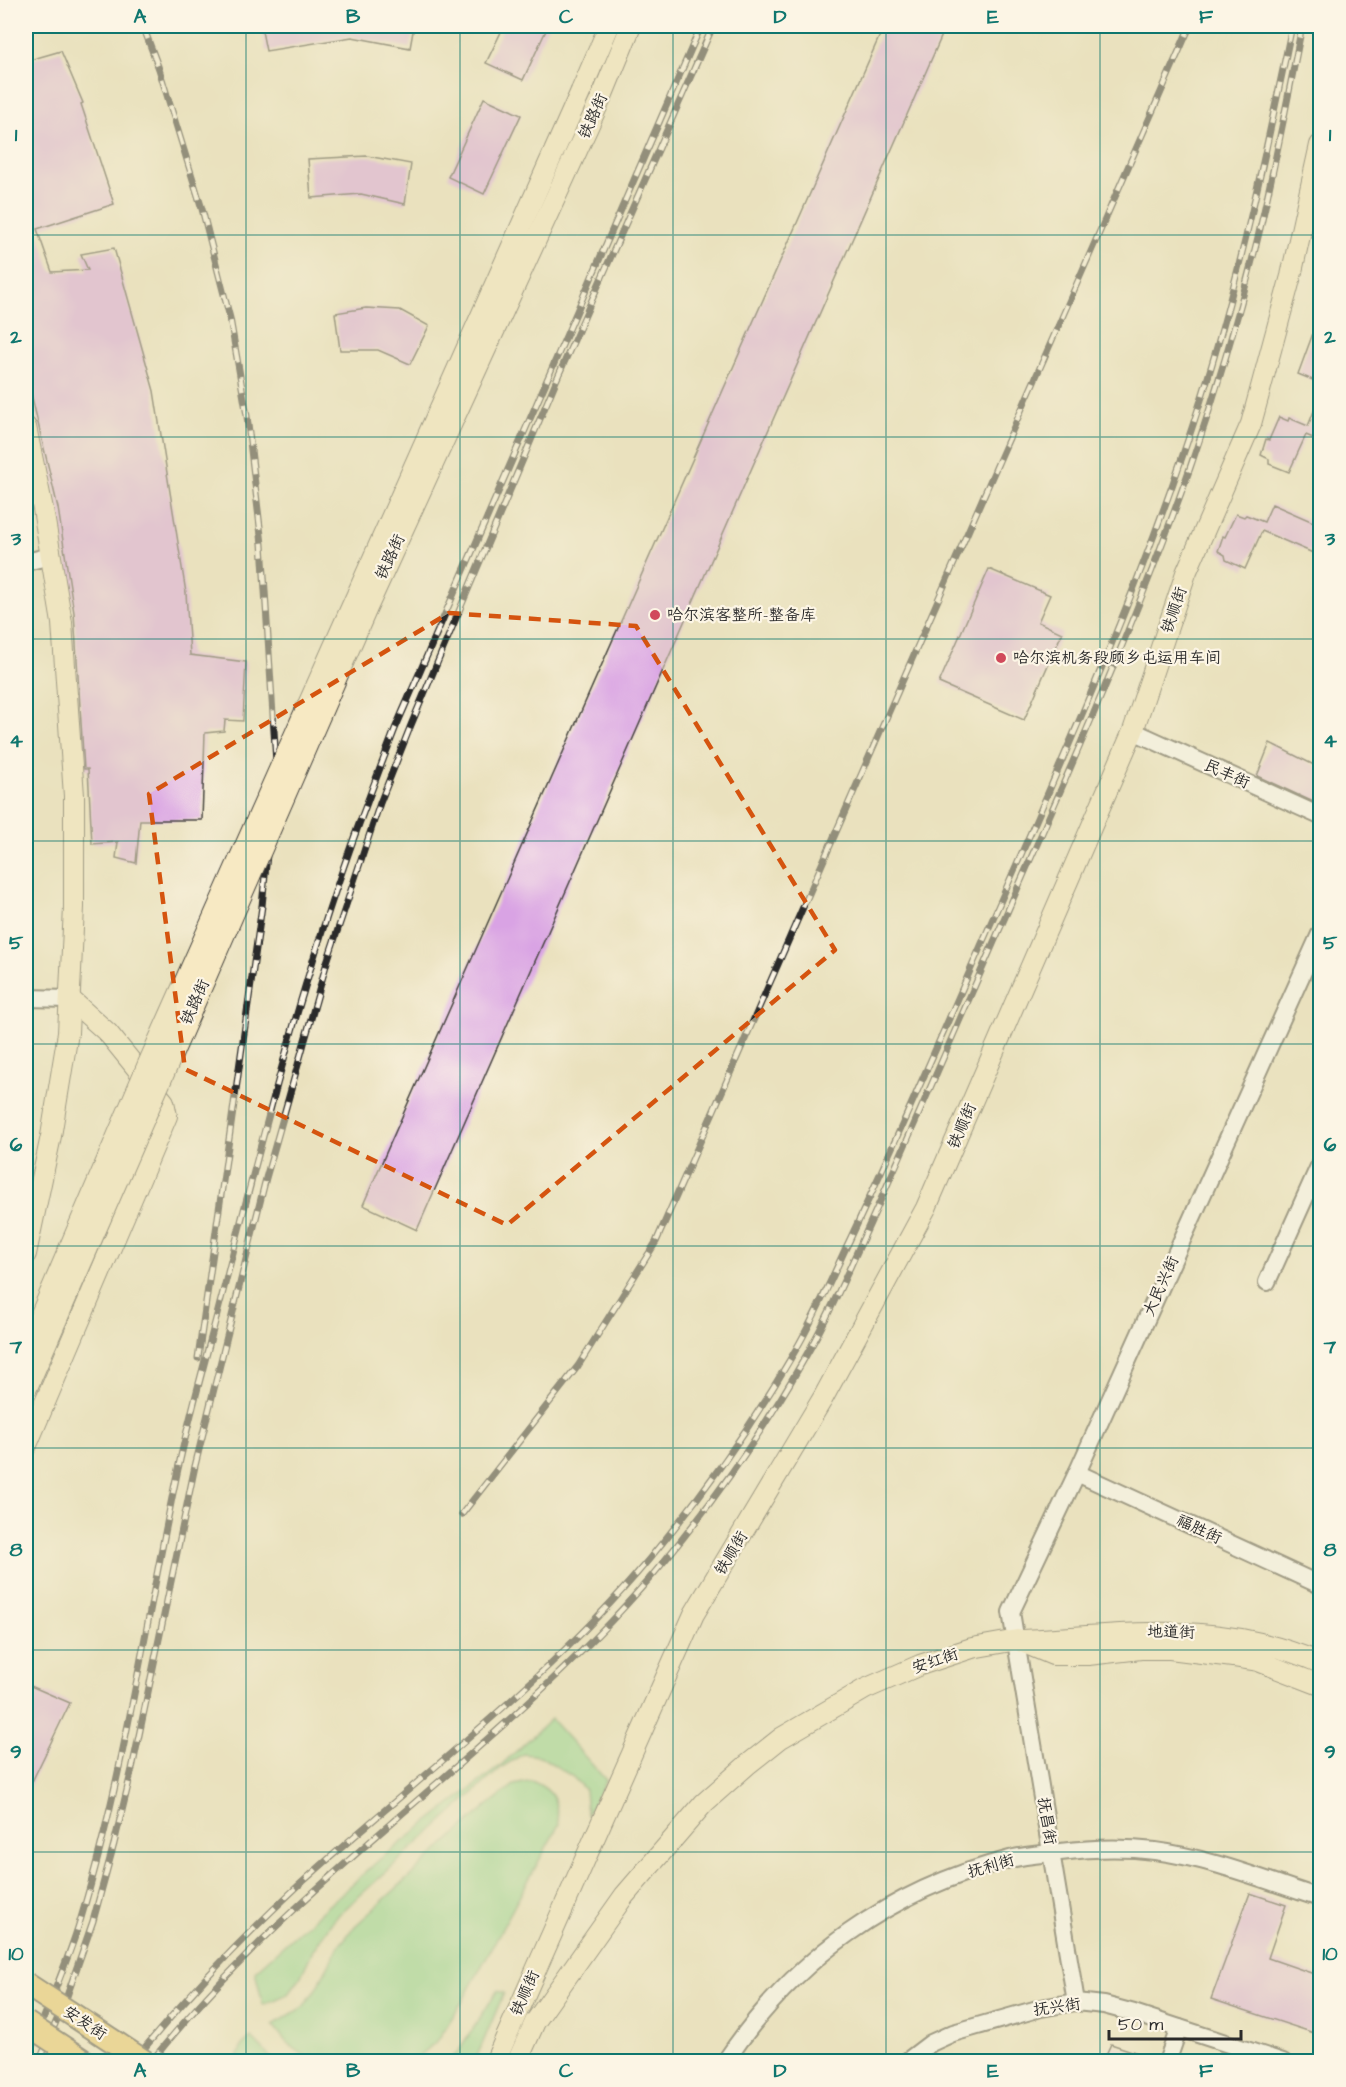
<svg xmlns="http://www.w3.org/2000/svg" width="1346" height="2087" font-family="'Architects Daughter','LXGW WenKai TC',sans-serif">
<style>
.green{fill:#8ed58f;stroke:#5c805d;stroke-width:1.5}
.building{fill:#d9a3e4}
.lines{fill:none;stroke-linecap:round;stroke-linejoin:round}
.tertiary-casing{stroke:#484641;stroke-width:20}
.secondary-casing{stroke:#484641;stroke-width:22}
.tertiary{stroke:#fff;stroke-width:16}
.secondary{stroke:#f7e9c3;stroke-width:20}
.rail-casing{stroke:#2b2b2b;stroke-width:7}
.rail{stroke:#fcf5e5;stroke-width:4.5;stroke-dasharray:14;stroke-linecap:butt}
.secondary-bridge-casing{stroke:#484641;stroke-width:22;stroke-linecap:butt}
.trunk-bridge-casing{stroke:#484641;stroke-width:26;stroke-linecap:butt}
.secondary-bridge{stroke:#f7e9c3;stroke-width:20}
.trunk-bridge{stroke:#eac769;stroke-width:22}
.marked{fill:none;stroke:#d5540f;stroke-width:4.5;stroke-dasharray:12 8;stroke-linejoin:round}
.grid{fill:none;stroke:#0f766e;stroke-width:1.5;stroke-opacity:0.55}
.poi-dot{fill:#d1495b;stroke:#fcf5e5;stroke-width:2}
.labels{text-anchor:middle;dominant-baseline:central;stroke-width:4.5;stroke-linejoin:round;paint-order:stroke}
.street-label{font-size:16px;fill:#2b2b2b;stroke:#fcf5e5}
.poi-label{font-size:16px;fill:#2b2b2b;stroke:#fcf5e5;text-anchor:start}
.neatline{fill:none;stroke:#0f766e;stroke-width:2}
.grid-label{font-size:20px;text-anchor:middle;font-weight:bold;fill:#0f766e}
</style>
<rect width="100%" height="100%" fill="#fcf5e5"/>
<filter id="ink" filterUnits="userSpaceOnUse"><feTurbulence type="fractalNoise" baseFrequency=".0167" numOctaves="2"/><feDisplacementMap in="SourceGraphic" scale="12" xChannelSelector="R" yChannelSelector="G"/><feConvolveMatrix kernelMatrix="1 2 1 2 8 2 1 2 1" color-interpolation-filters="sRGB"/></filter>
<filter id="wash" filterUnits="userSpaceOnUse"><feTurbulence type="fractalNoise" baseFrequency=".008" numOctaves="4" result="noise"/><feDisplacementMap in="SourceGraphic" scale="24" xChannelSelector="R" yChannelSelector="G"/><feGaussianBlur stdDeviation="1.35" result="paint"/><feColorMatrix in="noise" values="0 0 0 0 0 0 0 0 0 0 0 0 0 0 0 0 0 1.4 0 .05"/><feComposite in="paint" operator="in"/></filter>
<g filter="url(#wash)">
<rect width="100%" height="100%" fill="#eae1be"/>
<!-- green -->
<g class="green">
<path d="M551 1719 606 1780 587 1815 585 1790 573 1777 540 1756 523 1754 502 1767 334 1919 313 1950 300 1978 288 1994 263 2005 255 1971 379 1860 500 1766Z"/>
<path d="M532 1781C556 1792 555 1799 559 1824L462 2002 438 2040 416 2059 409 2062 312 2061 287 2043 273 2025 303 2007 314 1992 339 1946 355 1926 487 1806 514 1785Z"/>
<path d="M497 1991 504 1993 475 2061H448L459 2051Z"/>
<path d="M251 2037 273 2060 275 2061H236L242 2045Z"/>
</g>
<g id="blocks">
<!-- building -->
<g class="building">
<path d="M261 26H414L410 48 352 37 266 51Z"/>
<path d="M504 26H548L523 80 486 63Z"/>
<path d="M884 26H946L417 1230 363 1205Z"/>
<path d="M61 51 83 103 81 104 114 204 37 229 52 272 88 270 81 254 114 248 154 391 186 593 190 655 246 662 243 721 225 720 224 731 205 733 202 820H140L136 863 116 858 118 842 92 844 88 769H84L74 613 58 508 26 372V61Z"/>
<path d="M484 98 521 115 484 194 448 177Z"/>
<path d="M367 156 411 164 405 204 361 194 311 198 308 159Z"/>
<path d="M366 308 400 310 429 326 410 364 378 350H340L335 313Z"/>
<path d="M1319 317H1320V383L1298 374Z"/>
<path d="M1320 396V441L1306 435 1289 472 1269 464V459L1261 455 1266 439 1269 440 1279 417 1288 421 1289 418 1308 426Z"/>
<path d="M1272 504 1320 525V556L1262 531 1245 569 1226 560 1225 555 1218 551 1223 536 1225 537 1236 514 1244 517 1246 515 1264 522Z"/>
<path d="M989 569 1050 595 1038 622 1062 633 1024 720 939 683Z"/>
<path d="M1270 743 1320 768V805L1257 776Z"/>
<path d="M26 1684 70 1703 26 1794Z"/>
<path d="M1250 1893 1286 1905 1268 1958 1320 1976V2035L1211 1999Z"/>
<path d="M1111 2044 1156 2059V2061H1103Z"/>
</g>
</g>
</g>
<g filter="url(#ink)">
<use href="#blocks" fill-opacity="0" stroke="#484641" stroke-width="1.5"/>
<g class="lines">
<defs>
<g id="tertiary">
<path d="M26 562 51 556"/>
<path d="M1133 731 1320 816"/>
<path d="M26 998 70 999"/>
<path d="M1267 1282 1320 1164"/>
<path d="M1077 1473 1320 1585"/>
<path d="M1076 2002 1011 1612 1077 1473 1320 934"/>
<path d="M725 2062C793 1959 891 1889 1010 1859 1026 1855 1044 1854 1060 1852 1092 1848 1123 1847 1155 1851 1210 1858 1267 1881 1320 1898"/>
<path d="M906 2062 931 2043 953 2033 1041 2008 1076 2002 1104 2005 1134 2013 1283 2062"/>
<path d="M1167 2062 1179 2028"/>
</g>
<g id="secondary">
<path d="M581 91 609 26"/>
<path d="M603 94 631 26"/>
<path d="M26 427 43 509 62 623 74 796V907L68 1033 51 1136 26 1254"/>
<path d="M26 1447 167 1116 164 1102 108 1033 70 999"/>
<path d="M1022 1640C1129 1635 1217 1618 1320 1663"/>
<path d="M495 2062 694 1614 823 1398 926 1208 1133 731 1186 573 1251 424 1291 276 1320 145"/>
<path d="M517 2062 535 2022 624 1896 704 1803 747 1765 781 1738 865 1689 920 1665 972 1648 1017 1640 1053 1655H1088L1141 1649H1170L1233 1657 1258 1661 1320 1685"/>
</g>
</defs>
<!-- tertiary casing -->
<use href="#tertiary" class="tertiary-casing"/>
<!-- secondary casing -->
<use href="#secondary" class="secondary-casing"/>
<!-- tertiary -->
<use href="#tertiary" class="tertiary"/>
<!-- secondary -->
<use href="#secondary" class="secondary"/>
<defs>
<g id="rail">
<path d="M143 26 159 69 202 209 230 318 247 416 262 544 276 762 262 906 198 1358"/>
<path d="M462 1514 578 1366 656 1242 1190 26"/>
<path d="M26 2061C45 2014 66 1967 81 1918 125 1771 146 1619 178 1469 192 1406 210 1343 226 1280 263 1135 300 988 351 846 365 807 380 768 395 729L701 26"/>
<path d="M39 2062 67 1996 93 1921 114 1844 132 1769 195 1466 266 1178 327 962 380 803 411 725 556 381 713 26"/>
<path d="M133 2062C184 1999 239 1941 298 1886 416 1779 547 1682 650 1558 703 1494 753 1424 795 1351 813 1320 828 1287 843 1254 886 1164 926 1071 966 980 1049 789 1138 599 1201 400 1240 277 1266 151 1292 26"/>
<path d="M151 2062C301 1872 513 1745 666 1559 717 1497 763 1431 803 1361 825 1323 843 1283 861 1243 898 1163 933 1081 968 1001 1045 825 1126 649 1190 468 1216 393 1239 315 1258 237 1275 167 1288 96 1302 26"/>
</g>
</defs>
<!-- rail casing -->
<use href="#rail" class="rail-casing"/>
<!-- rail -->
<use href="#rail" class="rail"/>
<defs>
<g id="secondary-bridge">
<path d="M26 1349 148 1064 581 91"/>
<path d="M26 1390 367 608 603 94"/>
</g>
<g id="trunk-bridge">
<path d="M26 1984 145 2062"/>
<path d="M26 2023 85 2062"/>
</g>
</defs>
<!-- secondary-bridge casing -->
<use href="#secondary-bridge" class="secondary-bridge-casing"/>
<!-- trunk-bridge casing -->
<use href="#trunk-bridge" class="trunk-bridge-casing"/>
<!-- secondary-bridge -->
<use href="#secondary-bridge" class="secondary-bridge"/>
<!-- trunk-bridge -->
<use href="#trunk-bridge" class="trunk-bridge"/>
</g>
</g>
<!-- marked area -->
<path d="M0 0H1346V2087H0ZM449 613 636 626 835 950 507 1225 185 1069 149 794Z" fill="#eae1be" fill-opacity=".55" fill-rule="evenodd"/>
<path class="marked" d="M449 613 636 626 835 950 507 1225 185 1069 149 794Z"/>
<!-- grid -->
<path class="grid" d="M246 26V2062M460 26V2062M673 26V2062M886 26V2062M1100 26V2062M26 235H1320M26 437H1320M26 639H1320M26 841H1320M26 1044H1320M26 1246H1320M26 1448H1320M26 1650H1320M26 1852H1320"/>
<!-- markers -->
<g class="poi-dot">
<circle cx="655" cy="615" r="6"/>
<circle cx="1001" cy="658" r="6"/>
</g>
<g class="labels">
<!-- street labels -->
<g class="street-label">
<text transform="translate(593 116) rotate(-66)">铁路街</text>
<text transform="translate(390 557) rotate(-65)">铁路街</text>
<text transform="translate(1174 610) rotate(-71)">铁顺街</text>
<text transform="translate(1227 774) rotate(24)">民丰街</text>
<text transform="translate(195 1002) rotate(-66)">铁路街</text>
<text transform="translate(962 1126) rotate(-67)">铁顺街</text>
<text transform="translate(1161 1286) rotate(-66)">大民兴街</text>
<text transform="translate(1199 1529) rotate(25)">福胜街</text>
<text transform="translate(731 1553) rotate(-59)">铁顺街</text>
<text transform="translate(1171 1632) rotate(1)">地道街</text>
<text transform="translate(935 1661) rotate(-19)">安红街</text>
<text transform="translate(1047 1821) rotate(81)">抚昌街</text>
<text transform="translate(991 1866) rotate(-16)">抚利街</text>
<text transform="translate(525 1993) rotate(-66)">铁顺街</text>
<text transform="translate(1057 2007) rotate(-8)">抚兴街</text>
<text transform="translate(85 2023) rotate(33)">安发街</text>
</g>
<!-- poi labels -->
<g class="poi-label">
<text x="667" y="615">哈尔滨客整所-整备库</text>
<text x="1013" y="658">哈尔滨机务段顾乡屯运用车间</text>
</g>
</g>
<!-- margin -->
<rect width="1346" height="2087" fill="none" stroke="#fcf5e5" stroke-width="66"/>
<!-- scale -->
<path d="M1109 2030v9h132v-9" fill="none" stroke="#2b2b2b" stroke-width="3"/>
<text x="1118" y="2030" font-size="18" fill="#2b2b2b" stroke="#fcf5e5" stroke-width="4.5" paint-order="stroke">50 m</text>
<rect x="33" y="33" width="1280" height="2021" class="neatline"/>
<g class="grid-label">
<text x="140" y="23">A</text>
<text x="353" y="23">B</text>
<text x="566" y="23">C</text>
<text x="780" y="23">D</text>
<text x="993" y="23">E</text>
<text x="1206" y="23">F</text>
<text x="16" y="141">1</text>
<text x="1330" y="141">1</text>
<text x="16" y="343">2</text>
<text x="1330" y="343">2</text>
<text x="16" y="545">3</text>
<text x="1330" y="545">3</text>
<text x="16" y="747">4</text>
<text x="1330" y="747">4</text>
<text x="16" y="949">5</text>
<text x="1330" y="949">5</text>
<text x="16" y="1151">6</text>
<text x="1330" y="1151">6</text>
<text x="16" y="1353">7</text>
<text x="1330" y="1353">7</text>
<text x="16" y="1556">8</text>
<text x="1330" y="1556">8</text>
<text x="16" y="1758">9</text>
<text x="1330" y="1758">9</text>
<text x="16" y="1960">10</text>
<text x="1330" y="1960">10</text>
<text x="140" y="2077">A</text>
<text x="353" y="2077">B</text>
<text x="566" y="2077">C</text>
<text x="780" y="2077">D</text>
<text x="993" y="2077">E</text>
<text x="1206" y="2077">F</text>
</g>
</svg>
